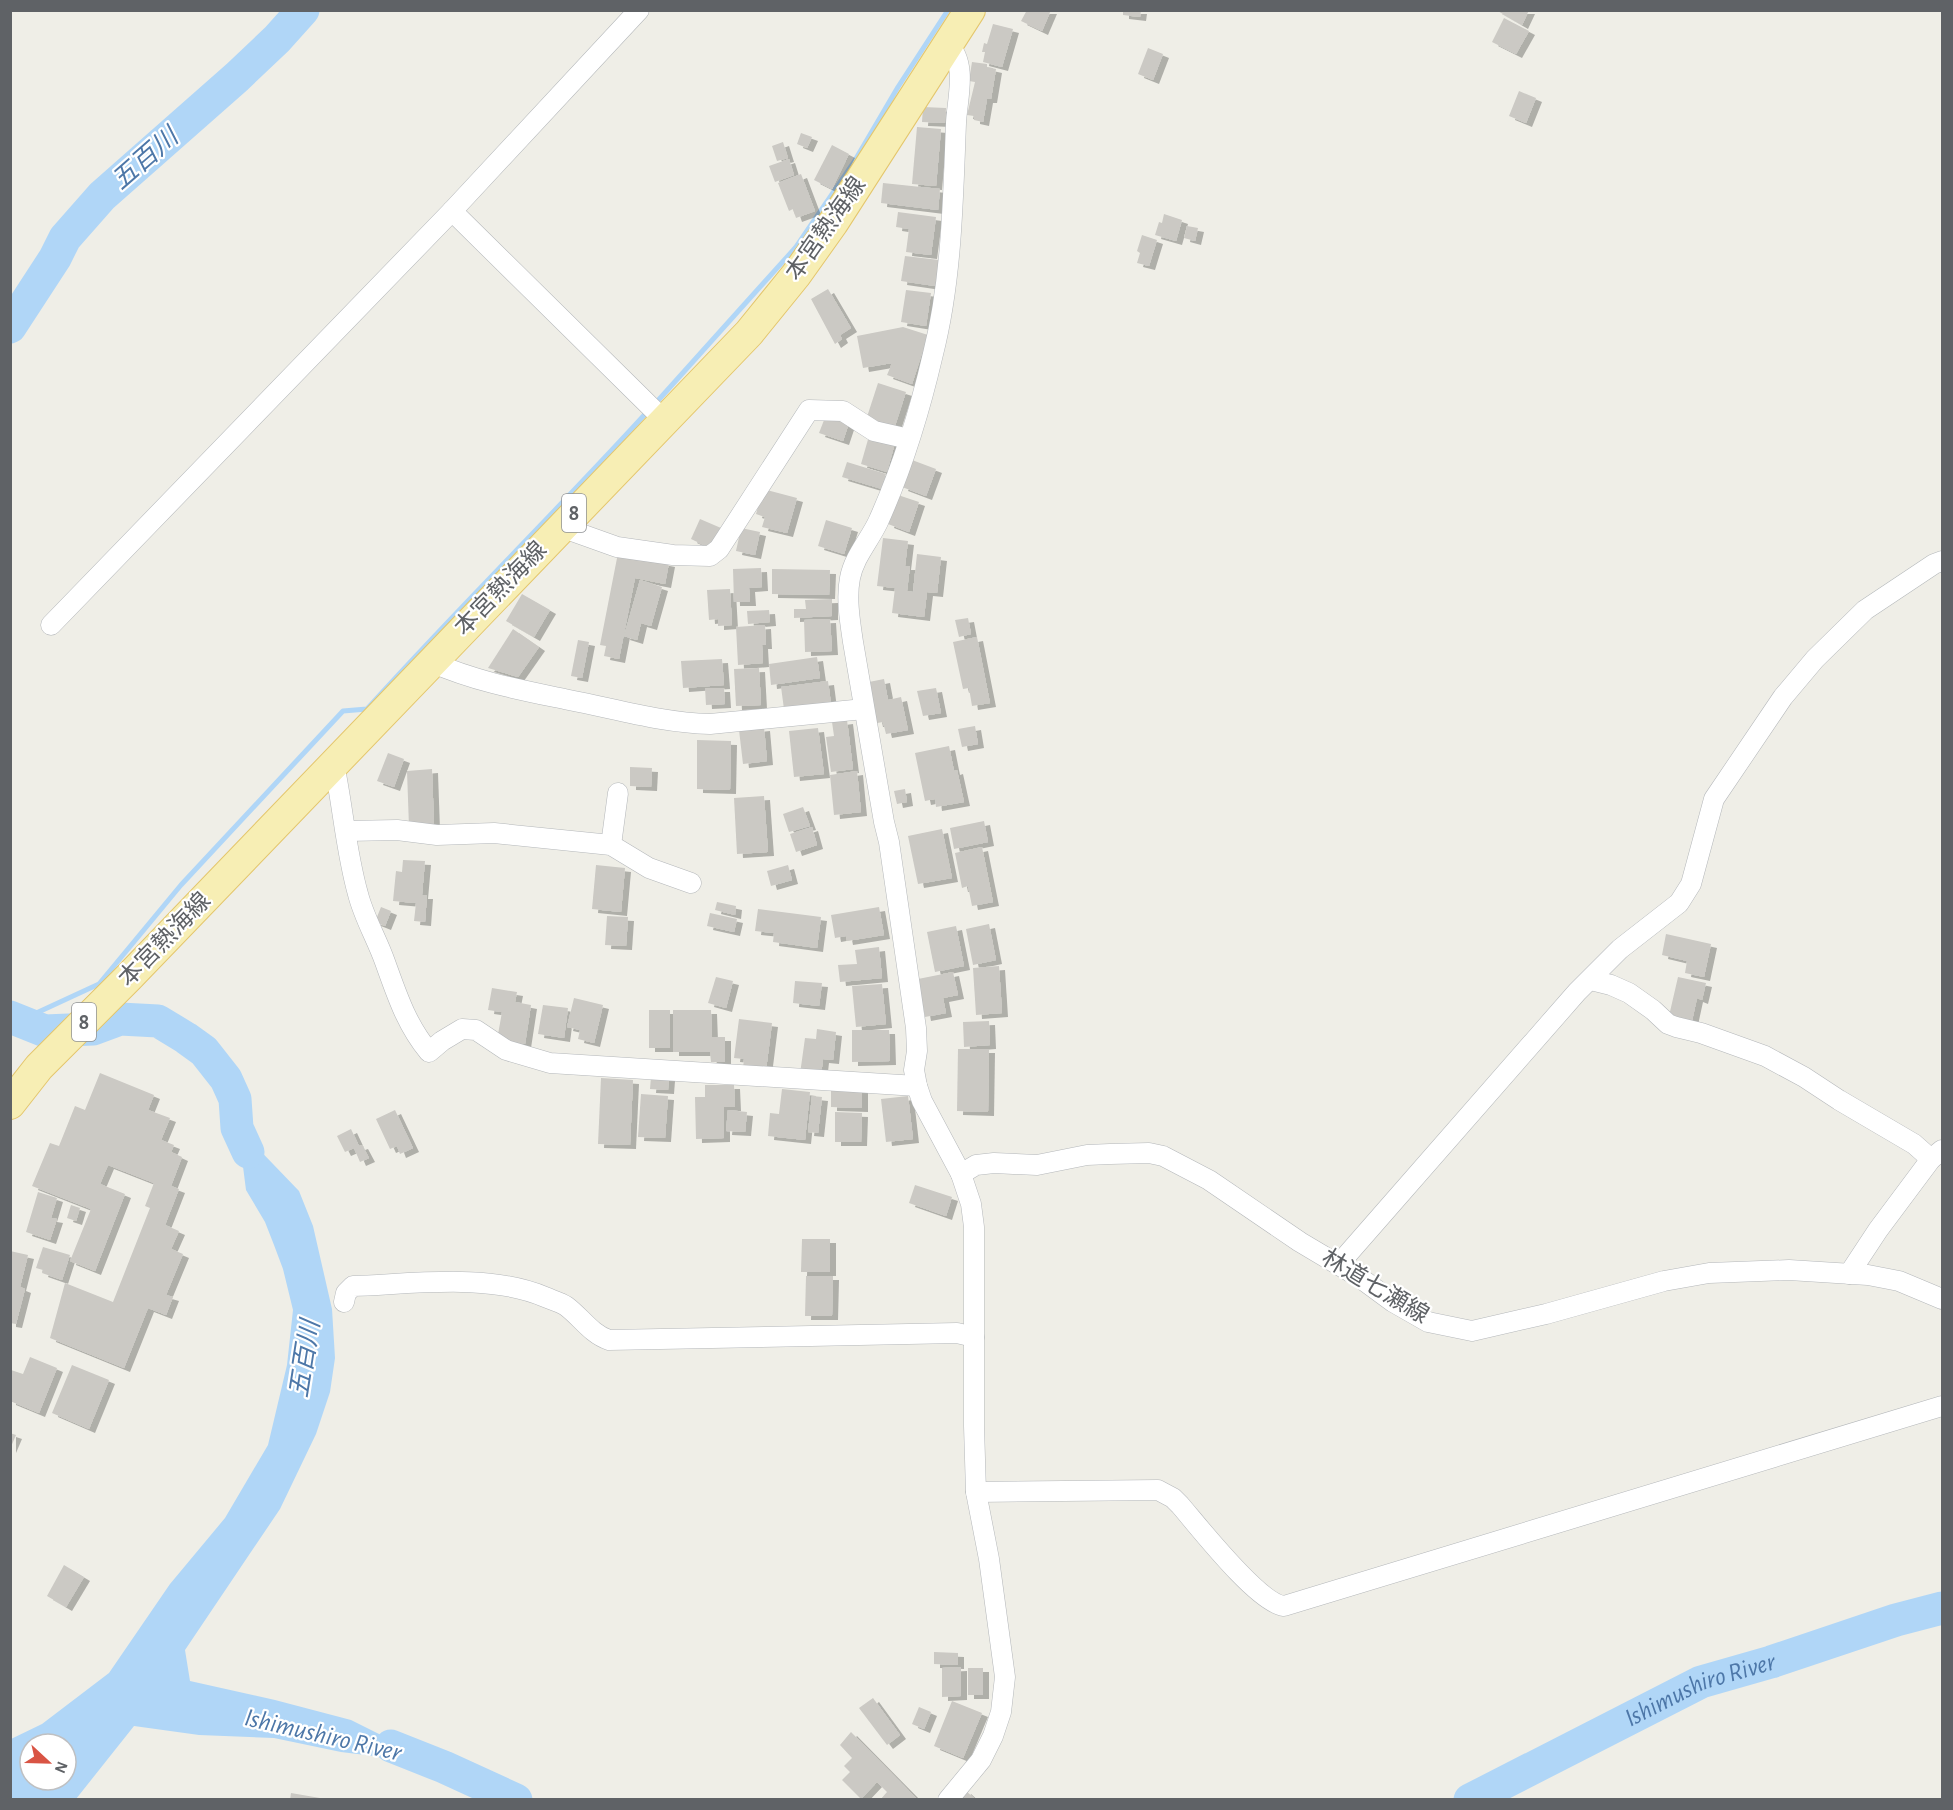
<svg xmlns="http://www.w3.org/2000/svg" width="1953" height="1810" font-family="'Alegreya Sans','Noto Sans JP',sans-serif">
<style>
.water{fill:#b0d6f7;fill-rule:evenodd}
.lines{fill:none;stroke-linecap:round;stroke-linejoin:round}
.stream{stroke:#b0d6f7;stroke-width:5}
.river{stroke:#b0d6f7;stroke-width:33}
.building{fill:#cbc9c4;filter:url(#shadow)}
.minor-casing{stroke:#b4b7ba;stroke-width:21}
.primary-casing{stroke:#e4c66c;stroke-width:32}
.minor{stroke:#fff;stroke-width:20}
.primary{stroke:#f7eeb4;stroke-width:30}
.labels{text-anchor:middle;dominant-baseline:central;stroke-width:4.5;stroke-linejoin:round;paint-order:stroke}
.shield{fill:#fff;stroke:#8f9194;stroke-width:1.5}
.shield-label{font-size:22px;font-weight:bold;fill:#5f6266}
.street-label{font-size:24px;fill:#5f6266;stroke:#fff}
.water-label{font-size:26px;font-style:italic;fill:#4d77a8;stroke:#fff}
</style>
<defs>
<filter id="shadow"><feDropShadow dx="6" dy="4" stdDeviation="0" flood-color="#0004"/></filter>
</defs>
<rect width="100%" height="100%" fill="#efeee7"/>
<!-- water -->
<path class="water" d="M236 1107 248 1138 299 1191 313 1226 332 1309 335 1358 330 1392 316 1434 280 1509 185 1650 190 1681 275 1700 351 1720 439 1764 341 1752 274 1738 199 1735 134 1726 76 1799H11V1739L42 1724 109 1673 170 1584 225 1518 268 1445 287 1365 293 1310 283 1269 274 1245 265 1222 246 1190 241 1151 233 1135ZM30 1744H66V1780H30Z"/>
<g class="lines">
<!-- stream -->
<g class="stream">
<path d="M654 405 796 247 854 162 898 87 948 10"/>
<path d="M19 1021 99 984 181 885 343 711 367 709C458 608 556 512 648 411"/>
</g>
<!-- river -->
<g class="river">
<path d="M10 327 55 258 65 238 102 196 237 77 277 39 303 10"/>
<path d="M10 1017 45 1031 93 1029 120 1019 158 1021 186 1038 204 1051 226 1079 235 1099 237 1128 248 1152"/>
<path d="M391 1746 444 1767 516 1800"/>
<path id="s1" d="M1470 1800 1701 1682 1771 1662 1896 1620 1942 1608"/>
</g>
</g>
<!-- building -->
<g class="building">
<path d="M1027 10H1051L1042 31 1021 21Z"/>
<path d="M1123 10H1141L1140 17 1123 15Z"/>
<path d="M1496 10H1529L1522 25Z"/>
<path d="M1504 18 1529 31 1516 54 1492 42Z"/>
<path d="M993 24 1013 29 1002 67 983 62 985 52H982L984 43 987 44Z"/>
<path d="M1148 48 1163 54 1153 80 1138 74Z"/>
<path d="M972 62 987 64V67L996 69 991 99H987L983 122 974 120V116L967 115 975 82 969 81Z"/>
<path d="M1519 91 1536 98 1526 123 1509 116Z"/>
<path d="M923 107 946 108 945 123 922 122Z"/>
<path d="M917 127 941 129 936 186 912 184Z"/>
<path d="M801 133 812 137 807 148 797 144Z"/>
<path d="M783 142 788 158 777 161 772 146Z"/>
<path d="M832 145 849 154 832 189 814 180Z"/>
<path d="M789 159 794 175 775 182 769 166Z"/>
<path d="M801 174 815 211 796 218 793 209 789 211 778 183Z"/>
<path d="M883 183 940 189 938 210 881 203Z"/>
<path d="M898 212 936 217 931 255 906 252 909 229 896 227Z"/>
<path d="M1164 214 1182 220 1176 241 1155 235 1159 222 1162 223Z"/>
<path d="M1187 226 1198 228 1195 241 1184 238Z"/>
<path d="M1142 235 1157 240 1149 266 1137 263 1140 253 1137 251Z"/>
<path d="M905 256 939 260 935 286 901 281Z"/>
<path d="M828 289 851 328 840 335 842 339 835 344 811 299Z"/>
<path d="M906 290 931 293 926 326 901 322Z"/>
<path d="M903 327 928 335 912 384 887 375 892 363 863 368 857 336Z"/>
<path d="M878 383 906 392 894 429 866 420Z"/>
<path d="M826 415 849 423 843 441 819 433Z"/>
<path d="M869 436 895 443 887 472 861 464Z"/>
<path d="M912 460 936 469 926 496 902 487Z"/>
<path d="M847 462 886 474 882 489 842 477Z"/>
<path d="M763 489 797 498 787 533 762 527 765 517 756 514Z"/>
<path d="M898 495 919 502 909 532 888 524Z"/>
<path d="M700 519 721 528 712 549 691 539Z"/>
<path d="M826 520 852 528 844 554 818 546Z"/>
<path d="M741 528 760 532 755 555 736 551Z"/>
<path d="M883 538 908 541 905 566H910L907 591 913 592 917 554 941 557 937 593 927 592 924 617 892 613 895 588 877 586Z"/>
<path d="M618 553 669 563 665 584 635 578 619 659 604 656 606 646 600 645Z"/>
<path d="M761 568 762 587 749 588 750 602H734L733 569Z"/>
<path d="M772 569 830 570 829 595 772 594Z"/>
<path d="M640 580 662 587 651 626 641 623 637 640 624 636Z"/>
<path d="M730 589 732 625 718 626V619L709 620 707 590Z"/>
<path d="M522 594 550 610 534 637 506 621Z"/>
<path d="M832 599V616L794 618V609H806L805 600Z"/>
<path d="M769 610 770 622 748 624 747 611Z"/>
<path d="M968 618 971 634 959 637 955 620Z"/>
<path d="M830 619 832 651 805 652 804 620Z"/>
<path d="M765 625 766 645H762L763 663 738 665 736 627Z"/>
<path d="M513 629 539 647 518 677 488 668Z"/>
<path d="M977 637 990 703 972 706 969 688 963 689 953 642Z"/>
<path d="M578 640 589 642 582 678 571 676Z"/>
<path d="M817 657 820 678 771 685 769 664Z"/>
<path d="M722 659 724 685 683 688 681 661Z"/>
<path d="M759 668 761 705 736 706 734 669Z"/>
<path d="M884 679 888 700 901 697 908 730 886 734 883 722 877 723 874 708 864 683Z"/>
<path d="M828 681 831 704 784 709 781 687Z"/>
<path d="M705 688H724L725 704 706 705Z"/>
<path d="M936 688 941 713 923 716 917 691Z"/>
<path d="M847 720 853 769 831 772 826 737 834 736 832 722Z"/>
<path d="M975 726 978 744 962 747 958 729Z"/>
<path d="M764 727 767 761 743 764 739 730Z"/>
<path d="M818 728 824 774 794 777 789 731Z"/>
<path d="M697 740 731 741 730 790 697 789Z"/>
<path d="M949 746 954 771 957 770 964 802 936 807 935 799 925 801 915 753Z"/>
<path d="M388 753 404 759 394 787 377 781Z"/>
<path d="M630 767 652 768 651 787 630 786Z"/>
<path d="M432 769 434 826 409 827 407 771Z"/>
<path d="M857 771 861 812 834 815 830 775Z"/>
<path d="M905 789 907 802 897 804 894 791Z"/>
<path d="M764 796 768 852 737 854 734 798Z"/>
<path d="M803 807 810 826 789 832 783 814Z"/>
<path d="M984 821 988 842 954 849 950 828Z"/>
<path d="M812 827 817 845 796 852 790 834Z"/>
<path d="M942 829 952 878 918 884 908 836Z"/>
<path d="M982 847 993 902 972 906 968 886 962 888 955 853Z"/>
<path d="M403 860 425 861 422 895H427L425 922 414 921 416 903 393 901 396 871 402 872Z"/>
<path d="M596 865 625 868 621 912 592 909Z"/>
<path d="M788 865 792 880 771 886 767 871Z"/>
<path d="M717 902 736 906 735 915 715 910Z"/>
<path d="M381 907 391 911 385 926 375 922Z"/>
<path d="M879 907 884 935 847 941 846 936 835 938 831 915Z"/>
<path d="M758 909 821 917 817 948 773 942 774 933 755 931Z"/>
<path d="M710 913 737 919 734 932 707 926Z"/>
<path d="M607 916 628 917 626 946 605 945Z"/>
<path d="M989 924 996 960 973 965 966 929Z"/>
<path d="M956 926 964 966 935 972 927 932Z"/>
<path d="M1666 934 1711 944 1704 977 1685 973 1687 961 1662 955Z"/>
<path d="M879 947 882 978 840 982 838 965 857 964 855 950Z"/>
<path d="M999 966 1002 1013 976 1015 973 968Z"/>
<path d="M953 972 958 995 943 998 946 1013 925 1017 918 979Z"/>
<path d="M716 977 733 981 726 1008 708 1003Z"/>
<path d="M1678 977 1706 983 1702 1000 1697 998 1692 1021 1669 1016Z"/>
<path d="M795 981 822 983 819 1006 793 1003Z"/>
<path d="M882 984 886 1024 856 1027 852 986Z"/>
<path d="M492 988 517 992 515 1002 531 1005 525 1044 497 1040 502 1012 488 1010Z"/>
<path d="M574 998 603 1005 594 1043 578 1039 580 1030 567 1027Z"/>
<path d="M543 1005 568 1008 564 1038 538 1034Z"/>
<rect x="649" y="1010" width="21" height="38"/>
<path d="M673 1010H711L712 1037H725V1062H711L710 1052H673Z"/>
<path d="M739 1019 772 1023 766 1070 743 1068 744 1059 734 1058Z"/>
<path d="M989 1021 990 1045 964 1047 963 1022Z"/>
<path d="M817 1029 836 1032 833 1060 823 1059 821 1076 800 1074 805 1038 816 1039Z"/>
<path d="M852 1030H889L890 1061 852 1062Z"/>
<path d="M958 1049H989L988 1112 957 1111Z"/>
<path d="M100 1073 154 1095 148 1110 170 1118 161 1140 174 1145 171 1152 182 1157 171 1186 179 1189 165 1225 179 1231 171 1249 183 1254 166 1295 173 1297 166 1315 148 1308 124 1368 50 1338 65 1283 113 1302 150 1208 145 1206 154 1183 108 1165 100 1184 125 1194 95 1271 70 1261 91 1209 32 1186 50 1143 59 1146 75 1106 85 1110Z"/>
<path d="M651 1077H669L668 1090 650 1089Z"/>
<path d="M601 1078 633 1080 630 1145 598 1144Z"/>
<path d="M705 1085H734L735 1107H724V1138L696 1139 695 1097H705Z"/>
<path d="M782 1089 810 1092 805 1140 768 1136 770 1113 779 1114Z"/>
<path d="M831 1089H862V1108L831 1107Z"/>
<path d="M641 1094 668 1096 665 1138 638 1137Z"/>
<path d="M812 1096 822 1097 818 1133 808 1132Z"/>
<path d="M908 1096 913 1139 886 1142 881 1099Z"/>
<path d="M395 1110 413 1148 400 1154 397 1146 390 1149 376 1119Z"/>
<path d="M728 1110 747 1112 745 1132 726 1131Z"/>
<path d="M835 1112 862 1113 861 1142H835Z"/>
<path d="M351 1129 359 1146 362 1145 369 1158 360 1162 354 1148 345 1152 337 1136Z"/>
<path d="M915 1185 952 1197 946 1216 909 1203Z"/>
<path d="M38 1192 57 1198 51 1218 57 1219 50 1240 26 1232Z"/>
<path d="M71 1205 80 1208 76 1221 67 1218Z"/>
<path d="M802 1239H830V1272H801Z"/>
<path d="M43 1247 70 1255 62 1280 42 1273 43 1270 36 1268Z"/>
<path d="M10 1251 28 1255 20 1287 25 1289 16 1324 10 1323Z"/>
<path d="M806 1276H833L832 1316H805Z"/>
<path d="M30 1357 57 1368 39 1413 10 1401 11 1370 23 1374Z"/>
<path d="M72 1365 109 1380 89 1429 52 1413Z"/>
<path d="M10 1433 16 1435 10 1449Z"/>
<path d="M64 1565 84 1577 66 1607 47 1596Z"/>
<path d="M934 1652 958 1653V1665L934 1664Z"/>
<path d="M961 1667V1696L942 1697V1668Z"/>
<rect x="968" y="1668" width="15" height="27"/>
<path d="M873 1698 900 1735 887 1745 859 1708Z"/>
<path d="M952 1701 982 1713 963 1758 934 1746Z"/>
<path d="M919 1707 931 1712 924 1729 912 1724Z"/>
<path d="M851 1732 918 1800H880L887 1792 877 1782 861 1799 842 1780 850 1772 844 1766 852 1758 840 1745Z"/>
<path d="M965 1790 976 1800H958Z"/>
<path d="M291 1793 320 1798V1800H290Z"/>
</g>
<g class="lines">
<defs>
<g id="minor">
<path d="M948 45C968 63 957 100 956 123 953 199 952 279 933 354 920 410 902 469 878 522 869 541 854 557 850 578 846 598 850 622 853 642L884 822 889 842 916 1028 917 1051 914 1070 917 1086 922 1101 961 1174 971 1204 974 1227V1426L976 1492 989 1559 1005 1677 1001 1712 993 1736 981 1760 948 1800"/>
<path d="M452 211 664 420"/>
<path d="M561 527 617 547 673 555 710 556 719 549 809 410 843 411 874 431 909 439"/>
<path d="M51 625 452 211 639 10"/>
<path d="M431 662C477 682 521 690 569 700 616 709 662 723 710 724L864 709"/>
<path d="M334 764C343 807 346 852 358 894 364 918 377 939 385 962 397 995 406 1024 429 1052L442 1041 462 1029 476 1030 506 1050 550 1063 917 1086"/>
<path d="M347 831 397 830 437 835 494 833 611 845 649 868 691 883"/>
<path d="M611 845 618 793"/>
<path d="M1591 980 1611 985 1629 993 1653 1010 1668 1024 1676 1027 1701 1033 1765 1056 1804 1077 1839 1100 1914 1144 1931 1159"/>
<path d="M961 1174 976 1165 994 1163 1037 1165 1087 1155 1110 1154 1149 1153 1163 1156 1209 1180 1300 1242 1359 1277 1393 1302 1428 1322 1472 1331 1546 1314 1664 1281 1709 1273 1789 1270 1868 1275 1899 1281 1942 1299"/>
<path d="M1339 1264 1577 992 1620 949 1679 903 1691 884 1714 799 1783 697 1815 659 1865 610 1934 564 1942 561"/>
<path d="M1849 1274 1878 1230 1931 1159 1942 1150"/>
<path d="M344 1302 346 1293 353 1286C413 1284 489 1273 545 1297 552 1300 560 1302 566 1306 581 1317 591 1334 609 1340L957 1333 974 1337"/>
<path d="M976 1492 1158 1490 1173 1498 1180 1505C1199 1527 1258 1603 1284 1606L1942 1406"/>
</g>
<path id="primary" d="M10 1104 39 1067 129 977 749 333 796 275 833 223 970 10"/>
</defs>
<!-- minor casing -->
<use href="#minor" class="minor-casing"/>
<!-- primary casing -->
<use href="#primary" class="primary-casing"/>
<!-- minor -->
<use href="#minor" class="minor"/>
<!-- primary -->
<use href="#primary" class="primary"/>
</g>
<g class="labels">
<!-- shield labels -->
<g class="shield">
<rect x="562" y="494" width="24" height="38" rx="4.5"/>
<rect x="72" y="1003" width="24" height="38" rx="4.5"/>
</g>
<g class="shield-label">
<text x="574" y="513">8</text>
<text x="84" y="1022">8</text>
</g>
<!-- street labels -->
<g class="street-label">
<text transform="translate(826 229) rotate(-55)">本宮熱海線</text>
<text transform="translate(501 589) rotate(-46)">本宮熱海線</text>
<text transform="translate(165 940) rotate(-46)">本宮熱海線</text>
<text transform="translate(1375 1287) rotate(31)">林道七瀬線</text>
</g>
<!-- water labels -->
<g class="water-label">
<text transform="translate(145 159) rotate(-41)">五百川</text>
<text transform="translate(305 1359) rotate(-81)">五百川</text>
<text stroke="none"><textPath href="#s1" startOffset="256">Ishimushiro River</textPath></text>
<text transform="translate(323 1735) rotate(13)">Ishimushiro River</text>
</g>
</g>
<!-- border -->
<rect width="1953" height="1810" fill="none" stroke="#5f6266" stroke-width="24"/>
<!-- north arrow -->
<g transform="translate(48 1762) rotate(112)"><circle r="28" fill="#ffffff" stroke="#bfc0c2" stroke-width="1.5"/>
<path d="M0-4.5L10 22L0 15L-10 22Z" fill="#d95444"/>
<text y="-9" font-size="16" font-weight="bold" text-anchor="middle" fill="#5f6266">N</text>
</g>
</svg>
